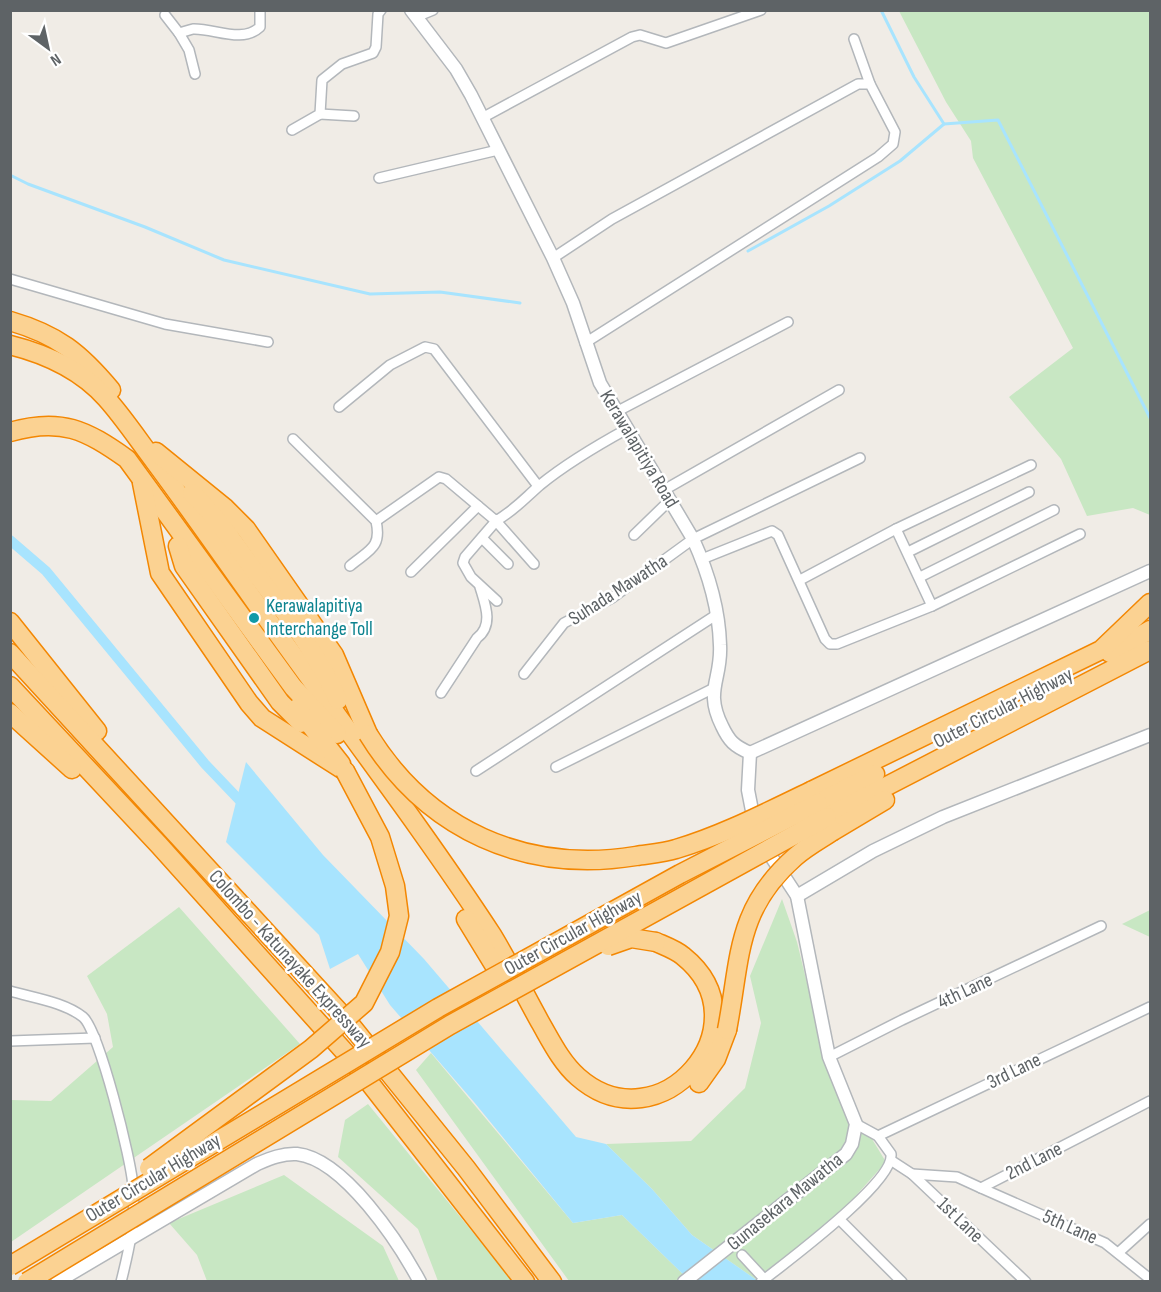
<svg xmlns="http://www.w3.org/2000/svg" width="1161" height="1292" font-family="'Sofia Sans Condensed',sans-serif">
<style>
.green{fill:#c8e7c3}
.water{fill:#a8e4fe}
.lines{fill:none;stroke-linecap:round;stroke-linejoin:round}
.stream{stroke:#a8e4fe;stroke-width:3}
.canal{stroke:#a8e4fe;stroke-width:10}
.minor-casing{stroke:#b3b7bb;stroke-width:12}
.tertiary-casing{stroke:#b3b7bb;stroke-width:15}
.motorway-casing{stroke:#f38703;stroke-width:21}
.minor{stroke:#fff;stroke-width:9}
.tertiary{stroke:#fff;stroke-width:12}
.motorway{stroke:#fbd292;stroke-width:18}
.motorway-bridge-casing{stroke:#f38703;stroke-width:21;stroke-linecap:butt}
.motorway-bridge{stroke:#fbd292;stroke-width:18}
.culture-dot{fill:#0f9aa8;stroke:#fff;stroke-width:2}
.labels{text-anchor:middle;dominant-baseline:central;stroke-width:5;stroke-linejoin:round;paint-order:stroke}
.street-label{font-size:20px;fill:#5e6366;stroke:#fff}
.culture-label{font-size:20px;fill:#0d838f;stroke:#fff;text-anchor:start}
</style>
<rect width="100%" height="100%" fill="#f0ece6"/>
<!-- green -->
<g class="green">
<path d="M899 11H1150V515L1133 508 1087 516 1061 459 1009 397 1073 348 973 158 971 141 946 102Z"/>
<path d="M782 899 797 942 828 1070 850 1123 872 1139 886 1162 835 1219 755 1279 692 1235 652 1189 606 1144 691 1141 745 1088 761 1023 750 976Z"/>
<path d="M179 907 300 1044 11 1242V1100L51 1101 113 1047 107 1014 87 976Z"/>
<path d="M1150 910V937L1122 924Z"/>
<path d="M431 1053 573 1223 622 1215 690 1281H569L416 1070Z"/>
<path d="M368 1104 511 1279 512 1281H438L418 1229 338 1157 345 1120Z"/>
<path d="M284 1175 383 1246 399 1281H207L197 1255 169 1223Z"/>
</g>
<!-- water -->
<path class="water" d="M246 762 323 855 424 959 576 1137 606 1144 652 1189 692 1235 758 1281H690L622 1215 573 1223 474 1102 390 1005 358 954 330 969 319 935 226 842Z"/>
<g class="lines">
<!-- stream -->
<g class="stream">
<path d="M881 10 914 77 944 124 998 120 1150 418"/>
<path d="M10 175 28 184 145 227 224 260 370 294 440 292 520 303"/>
<path d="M748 251 829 206 900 161 944 124"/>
</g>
<!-- canal -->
<path class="canal" d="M10 540 46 571 205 764 246 807"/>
<defs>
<g id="minor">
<path d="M165 15 179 33"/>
<path d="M416 17 433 10"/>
<path d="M854 39 870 84"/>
<path d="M195 74 189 50 179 33C183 32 189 30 193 29 214 28 242 44 260 27V10"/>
<path d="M320 114 354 116"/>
<path d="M482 118 632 37 640 35 666 43 761 10"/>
<path d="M292 130 320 114 322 80 342 64 373 53 376 47 378 14 381 10"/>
<path d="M379 178 498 150"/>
<path d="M553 258 612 219 858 84H870L895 132 893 144 878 157 585 343"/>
<path d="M10 279 165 324 268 342"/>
<path d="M339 407 390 365 425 347 434 349 538 486"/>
<path d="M616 412 788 322"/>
<path d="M293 439 376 521C382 548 369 550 350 566"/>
<path d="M664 490 839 390"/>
<path d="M376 521 439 477 446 479 496 521C516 509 524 499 540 485 567 463 596 446 627 429"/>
<path d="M896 529 1031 465"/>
<path d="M634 535 669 501"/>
<path d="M483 539 508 564"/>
<path d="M908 552 1029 492"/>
<path d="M702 559 772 531 778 535 825 639 830 644H837L932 606 1080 534"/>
<path d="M411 572 478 506"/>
<path d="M920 577 1054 510"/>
<path d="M800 580 896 529 932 606"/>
<path d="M497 601 471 577 463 563 465 557 496 521 534 564"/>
<path d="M524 674 564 623 612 598 693 539 860 458"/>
<path d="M441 693 477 638C494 625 485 604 480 587"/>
<path d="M556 767 714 688"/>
<path d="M476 771 716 615"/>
<path d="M10 991C34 998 64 1002 83 1017 99 1030 132 1162 133 1187 136 1220 129 1250 121 1282"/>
<path d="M10 1041 95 1038"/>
<path d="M829 1057 902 1020 1101 926"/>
<path d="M878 1136 1150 1007"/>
<path d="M892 1161 912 1174 1026 1282"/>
<path d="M912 1174 957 1177 981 1188 1150 1101"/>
<path d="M981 1188 1105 1243 1150 1279"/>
<path d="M840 1220 902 1282"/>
<path d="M1118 1253 1150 1224"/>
<path d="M742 1255 767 1282"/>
<path d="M761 1282C785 1263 895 1182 891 1154L878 1136 856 1124"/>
</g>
<g id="tertiary">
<path d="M411 10 456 69 471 95 553 258 573 303 600 383 693 539C708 572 719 609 720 645 722 680 704 690 722 726 729 741 734 746 750 753L748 790 755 826"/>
<path d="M750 753 1150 571"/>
<path d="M797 896 873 851 943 817 1150 735"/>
<path d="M57 1282 257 1164C269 1159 283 1153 297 1154 344 1159 399 1243 420 1282"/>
<path d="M684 1282 846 1154 852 1144 856 1124 829 1057 797 896 763 844"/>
</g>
<g id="motorway">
<path d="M10 321C58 335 80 353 111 390"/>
<path d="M10 345C46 354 81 370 106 398 124 418 139 441 155 462 192 512 227 562 263 613 339 720 420 825 492 935 509 963 524 993 540 1022 551 1041 561 1062 578 1077 660 1149 768 1024 683 956 676 950 665 946 656 942"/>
<path d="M10 432C61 417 86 430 127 459L293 687 337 734"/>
<path d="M156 452 225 508 246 529 334 655 368 734"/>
<path d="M142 483 160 573 249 703 262 718 345 771"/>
<path d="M192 493C217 517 238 548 258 576 287 615 319 656 338 700"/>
<path d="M178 546 184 566 280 702 301 723"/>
<path d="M10 622 97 731"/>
<path d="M10 653 345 1018 466 1168 552 1282"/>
<path d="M1110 653 1150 630"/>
<path d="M10 686 159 845 351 1059 525 1282"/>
<path d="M297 708 341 764"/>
<path d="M10 713 72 769"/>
<path d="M811 791 1101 650 1150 603"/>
<path d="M818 803 875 774"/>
<path d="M827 817 1150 650"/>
<path d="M833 831 885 800"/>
<path d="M466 919 499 973"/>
<path d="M699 1083 716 1059 727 1030"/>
</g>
</defs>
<!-- minor casing -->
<use href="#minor" class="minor-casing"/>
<!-- tertiary casing -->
<use href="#tertiary" class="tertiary-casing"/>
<!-- motorway casing -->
<use href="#motorway" class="motorway-casing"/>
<!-- minor -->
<use href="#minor" class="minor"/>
<!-- tertiary -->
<use href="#tertiary" class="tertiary"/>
<!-- motorway -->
<use href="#motorway" class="motorway"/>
<defs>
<g id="motorway-bridge">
<path d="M368 734C427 830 525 874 636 856 649 854 664 853 676 849 723 835 767 812 811 791"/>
<path d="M608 946 631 938 656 942"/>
<path d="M727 1030C741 958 735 910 795 857 806 847 821 839 833 831"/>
<path d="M149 1168 311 1049 364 1003 390 952 399 916 395 886 380 837 345 771"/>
<path d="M10 1266 438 1008 680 874 818 803"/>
<path d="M27 1282 450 1025 827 817"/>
</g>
</defs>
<!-- motorway-bridge casing -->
<use href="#motorway-bridge" class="motorway-bridge-casing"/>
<!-- motorway-bridge -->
<use href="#motorway-bridge" class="motorway-bridge"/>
</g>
<!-- markers -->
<circle class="culture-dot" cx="254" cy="618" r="6"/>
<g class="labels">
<!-- street labels -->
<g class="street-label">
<text transform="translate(639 449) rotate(59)">Kerawalapitiya Road</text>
<text transform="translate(618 590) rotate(-33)">Suhada Mawatha</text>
<text transform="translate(1003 708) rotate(-27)">Outer Circular Highway</text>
<text transform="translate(573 933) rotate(-29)">Outer Circular Highway</text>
<text transform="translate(290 959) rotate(48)">Colombo - Katunayake Expressway</text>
<text transform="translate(965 991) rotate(-25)">4th Lane</text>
<text transform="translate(1014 1071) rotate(-26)">3rd Lane</text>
<text transform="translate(1034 1161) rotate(-27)">2nd Lane</text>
<text transform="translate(153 1178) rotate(-31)">Outer Circular Highway</text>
<text transform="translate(785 1202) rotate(-39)">Gunasekara Mawatha</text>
<text transform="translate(960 1220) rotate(44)">1st Lane</text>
<text transform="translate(1070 1227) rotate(24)">5th Lane</text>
</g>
<!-- culture labels -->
<g class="culture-label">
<text x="266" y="606">Kerawalapitiya<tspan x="266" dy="23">Interchange Toll</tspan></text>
</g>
</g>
<!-- border -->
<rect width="1161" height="1292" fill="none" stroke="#5e6366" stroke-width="24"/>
<!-- north arrow -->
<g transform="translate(48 48) rotate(147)" stroke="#ffffff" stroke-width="4.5" paint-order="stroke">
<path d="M0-4.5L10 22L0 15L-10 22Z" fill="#5e6366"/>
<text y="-9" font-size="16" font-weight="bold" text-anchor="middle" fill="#5e6366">N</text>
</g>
</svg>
